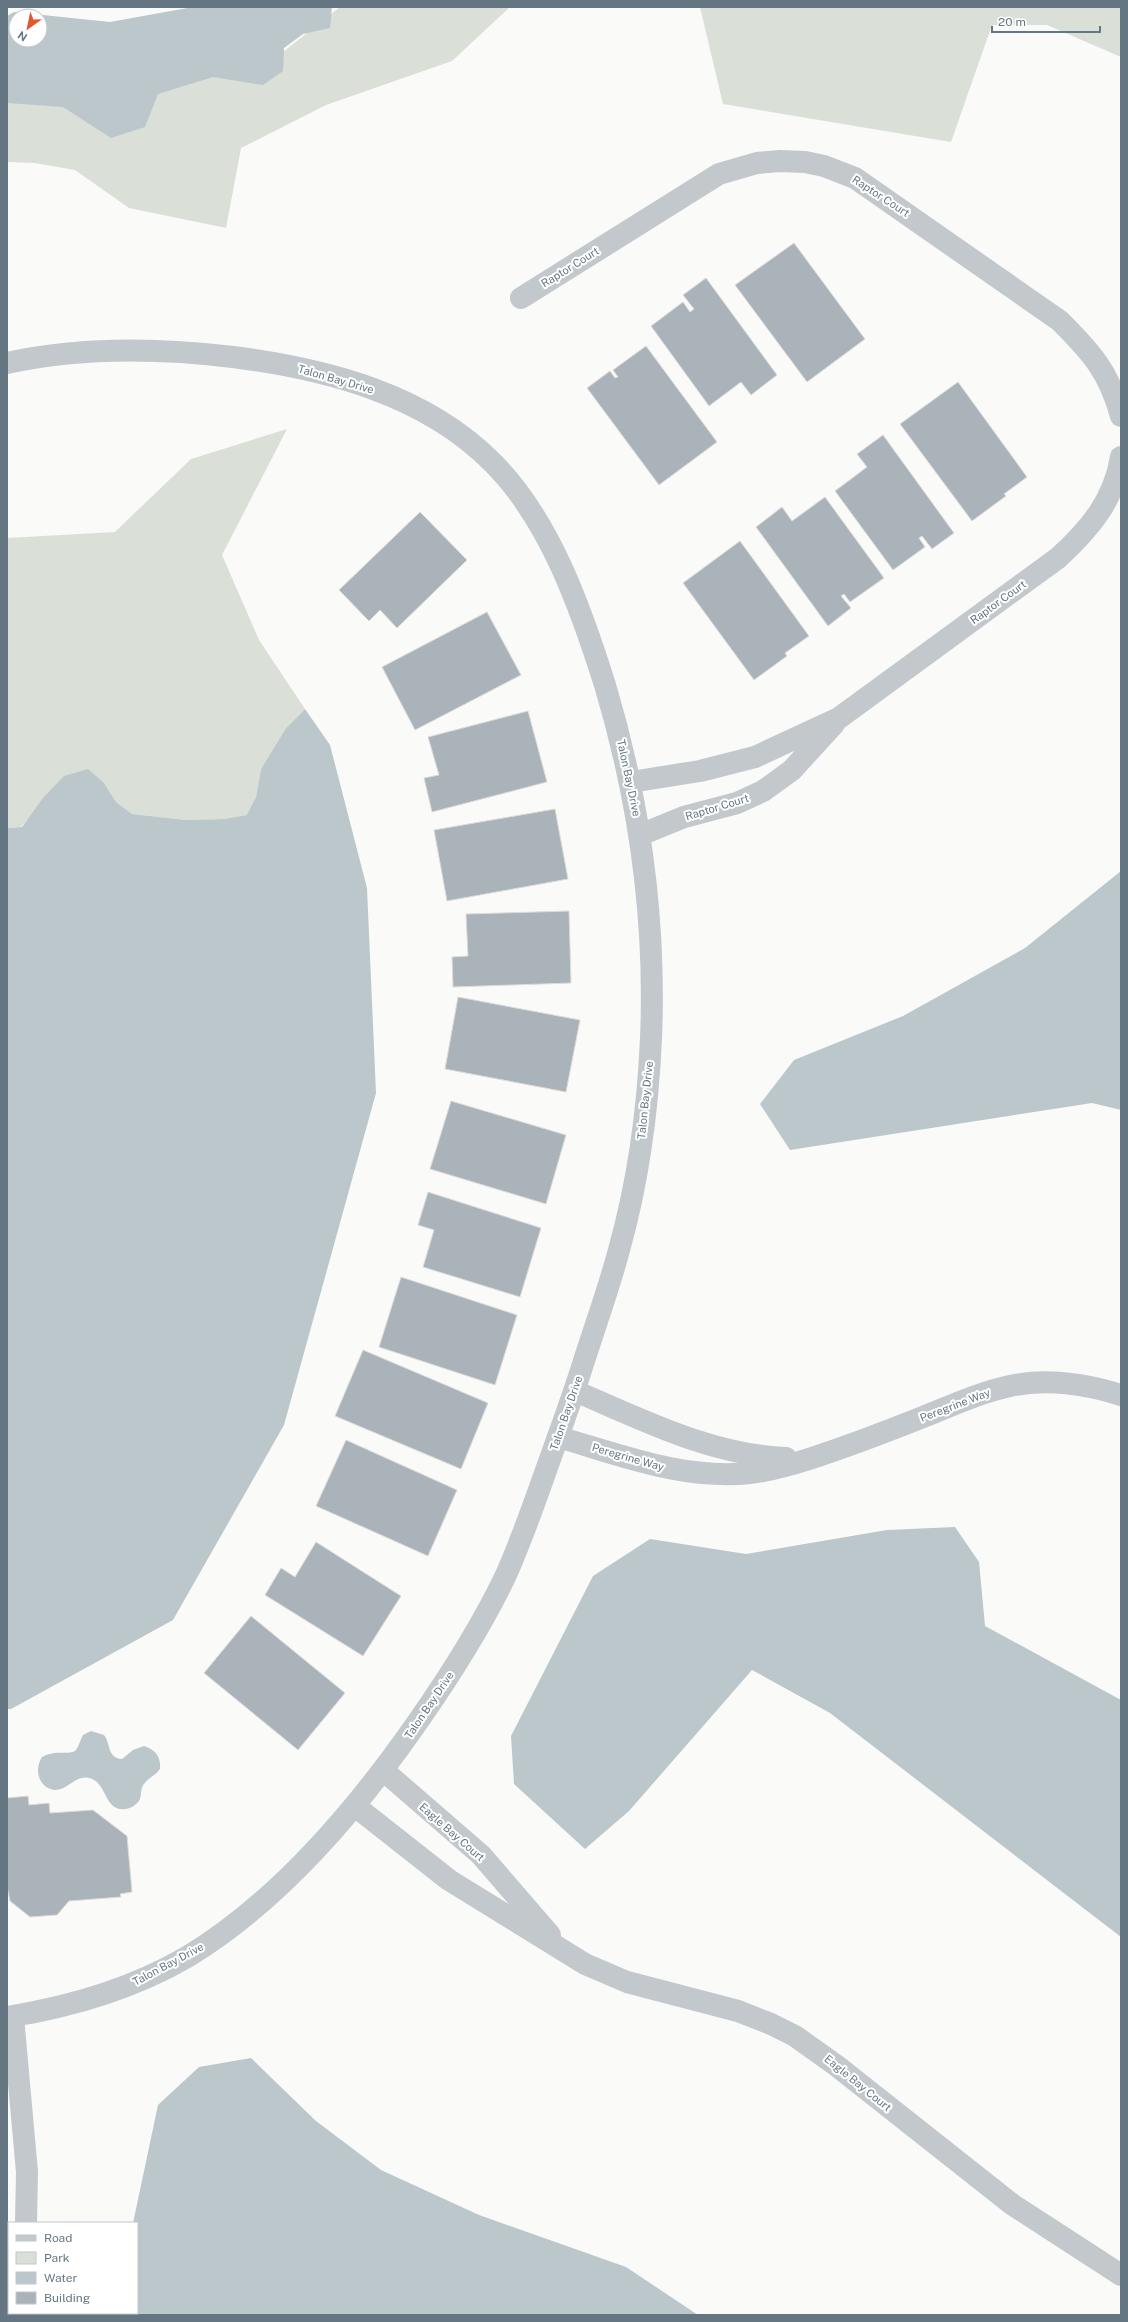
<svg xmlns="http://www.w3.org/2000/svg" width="1128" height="2322" font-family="'Public Sans',sans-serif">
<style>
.green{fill:#dadfd7}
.water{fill:#bbc7cb;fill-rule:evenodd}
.building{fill:#aab3b9;stroke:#dcdcda}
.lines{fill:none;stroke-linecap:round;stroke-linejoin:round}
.minor{stroke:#c3c8cc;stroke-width:22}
.labels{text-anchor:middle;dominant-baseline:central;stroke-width:4;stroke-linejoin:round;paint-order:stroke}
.street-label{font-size:11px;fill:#657683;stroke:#fff}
</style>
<rect width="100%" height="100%" fill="#fafaf8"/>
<!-- green -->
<g class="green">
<path d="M340 7H510L452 61 326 105 241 148 226 228 129 208 75 170 35 163 7 162V88L283 52Z"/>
<path d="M700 7H1121V57L1047 25H992L951 142 723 104Z"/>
<path d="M287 429 222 555 259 640 305 709 286 728 261 769 256 797 248 815 224 819 186 820 132 814 116 802 104 783 33 813 21 827 7 828V538L115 532 191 459Z"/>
</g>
<!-- water -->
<g class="water">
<path d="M193 7H332L330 28 303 34 284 48 283 71 263 85 213 77 158 94 145 127 111 138 63 107 7 103V16L14 12 110 22ZM16 16H40V40H16Z"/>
<path d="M305 709 330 745 367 888 376 1093 284 1425 173 1620 11 1709H7V828L22 827 43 798 64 776 88 769 104 783 116 802 132 814 186 820 224 819 247 815 256 797 261 769 286 728Z"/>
<path d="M1121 871V1110L1092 1103 790 1150 760 1104 794 1060 903 1016 1025 948Z"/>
<path d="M955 1527 979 1562 985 1626 1121 1700V1937L830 1713 752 1670 629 1811 585 1849 514 1784 511 1736 593 1576 650 1539 746 1554 887 1530Z"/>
<path d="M91 1731 104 1735C111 1744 107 1758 122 1759L133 1750 144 1746C156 1750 161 1757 160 1769 155 1776 148 1778 144 1784 140 1788 142 1796 139 1801 136 1805 131 1808 126 1809 103 1812 108 1782 89 1778 75 1775 68 1790 55 1790 38 1788 34 1769 42 1757 55 1749 71 1756 76 1750 79 1746 80 1740 83 1735Z"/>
<path d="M251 2058 316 2121 381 2170 479 2215 626 2267 698 2315H131V2313H137V2223H133L158 2105 199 2067Z"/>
</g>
<!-- building -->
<g class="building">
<path d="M794 243 865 339 807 382 735 285Z"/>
<path d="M706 278 777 375 751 395 741 382 709 406 651 326 683 302 690 312 694 309 683 295Z"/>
<path d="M646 346 717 442 659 485 587 388 610 371 615 378 618 377 613 370Z"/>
<path d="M958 382 1027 477 1004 494 1006 496 972 521 900 424Z"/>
<path d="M883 435 954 533 932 549 922 536 919 538 925 547 893 570 835 491 867 467 857 454Z"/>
<path d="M825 497 884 578 850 602 844 594 841 596 851 608 828 626 756 527 782 507 792 521Z"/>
<path d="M420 512 467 560 397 628 380 610 369 621 339 590Z"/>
<path d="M740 541 809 636 785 653 787 656 754 680 683 583Z"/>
<path d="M487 612 521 675 415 730 382 667Z"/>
<path d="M528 711 547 782 432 812 424 778 439 775 428 737Z"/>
<path d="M555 809 568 879 447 901 434 830Z"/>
<path d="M569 911 571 983 453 987 452 957 468 956 466 914Z"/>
<path d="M458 997 580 1020 566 1092 445 1069Z"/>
<path d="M451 1101 566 1135 546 1204 430 1169Z"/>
<path d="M428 1192 541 1228 520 1297 423 1267 434 1230 418 1225Z"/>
<path d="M401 1277 517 1315 495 1385 379 1347Z"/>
<path d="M363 1350 488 1403 461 1469 335 1416Z"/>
<path d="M346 1440 457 1490 428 1556 316 1506Z"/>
<path d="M316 1542 401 1596 363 1656 265 1595 281 1568 295 1577Z"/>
<path d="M251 1616 345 1693 298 1750 204 1673Z"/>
<path d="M28 1796 29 1805 49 1803 50 1813 93 1810 127 1836 132 1892 120 1894 121 1897 69 1901 57 1915 30 1917 10 1901 7 1886V1798Z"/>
</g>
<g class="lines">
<!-- minor -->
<g class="minor">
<path d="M521 298 719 174 757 163 780 161 805 162 824 166 855 178 1060 321C1092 353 1109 372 1121 416"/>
<path d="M7 363C80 347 159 348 233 357 326 369 425 394 493 463 550 520 581 609 605 685 639 799 656 918 651 1038 648 1109 638 1182 619 1250 609 1288 595 1326 583 1364 571 1402 557 1439 544 1476 532 1510 520 1544 505 1577 481 1627 451 1674 419 1720 358 1808 280 1901 187 1957 132 1989 70 2007 7 2017"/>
<path d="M631 782 700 771 755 757 839 718 1058 558C1090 529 1114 500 1121 457"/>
<path d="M640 835 684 817 737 803 763 791 792 770 834 724"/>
<path d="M575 1391C643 1420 711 1455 786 1458"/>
<path d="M558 1437C621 1455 683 1480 750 1473 770 1471 790 1465 809 1459 849 1446 888 1431 928 1415 955 1404 982 1392 1010 1386 1046 1378 1087 1384 1121 1395"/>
<path d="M384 1771 481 1855 550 1935"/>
<path d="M355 1806 449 1880 585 1964 627 1982 738 2011 771 2024 795 2036 837 2066 1013 2205 1121 2275"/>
<path d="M13 2017 27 2172 26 2223"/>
<path d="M17 2315V2313"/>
</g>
</g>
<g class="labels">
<!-- street labels -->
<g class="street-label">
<text transform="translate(881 196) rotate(33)">Raptor Court</text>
<text transform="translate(570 267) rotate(-32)">Raptor Court</text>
<text transform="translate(336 379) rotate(16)">Talon Bay Drive</text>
<text transform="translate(998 602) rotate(-36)">Raptor Court</text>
<text transform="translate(629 778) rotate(78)">Talon Bay Drive</text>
<text transform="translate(717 807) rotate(-17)">Raptor Court</text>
<text transform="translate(645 1100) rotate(-84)">Talon Bay Drive</text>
<text transform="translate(955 1405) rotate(-21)">Peregrine Way</text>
<text transform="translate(566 1413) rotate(-71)">Talon Bay Drive</text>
<text transform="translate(628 1457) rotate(16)">Peregrine Way</text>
<text transform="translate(429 1705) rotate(-56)">Talon Bay Drive</text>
<text transform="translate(452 1832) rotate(41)">Eagle Bay Court</text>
<text transform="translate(168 1964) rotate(-28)">Talon Bay Drive</text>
<text transform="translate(858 2083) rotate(39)">Eagle Bay Court</text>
</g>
</g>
<!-- border -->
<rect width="1128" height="2322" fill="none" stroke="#657683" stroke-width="16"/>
<!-- legend -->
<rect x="8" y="2222" width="130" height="92" fill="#ffffff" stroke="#c1c8cd"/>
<rect x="16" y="2235" width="20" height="6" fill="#c3c8cc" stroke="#c1c8cd"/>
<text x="44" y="2242" font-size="12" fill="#657683">Road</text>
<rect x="16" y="2252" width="20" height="12" fill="#dadfd7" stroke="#c1c8cd"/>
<text x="44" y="2262" font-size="12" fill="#657683">Park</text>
<rect x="16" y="2272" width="20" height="12" fill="#bbc7cb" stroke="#c1c8cd"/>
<text x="44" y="2282" font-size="12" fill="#657683">Water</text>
<rect x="16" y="2292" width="20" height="12" fill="#aab3b9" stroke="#c1c8cd"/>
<text x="44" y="2302" font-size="12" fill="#657683">Building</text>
<!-- north arrow -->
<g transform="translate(28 28) rotate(213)"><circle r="19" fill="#ffffff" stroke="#c1c8cd"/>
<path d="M0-3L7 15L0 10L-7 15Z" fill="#e4572e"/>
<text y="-6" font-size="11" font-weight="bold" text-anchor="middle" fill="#657683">N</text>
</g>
<!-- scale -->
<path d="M992 26v6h108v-6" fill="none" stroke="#657683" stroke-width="2"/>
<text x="998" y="26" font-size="12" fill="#657683" stroke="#ffffff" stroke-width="3" paint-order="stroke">20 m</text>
</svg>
